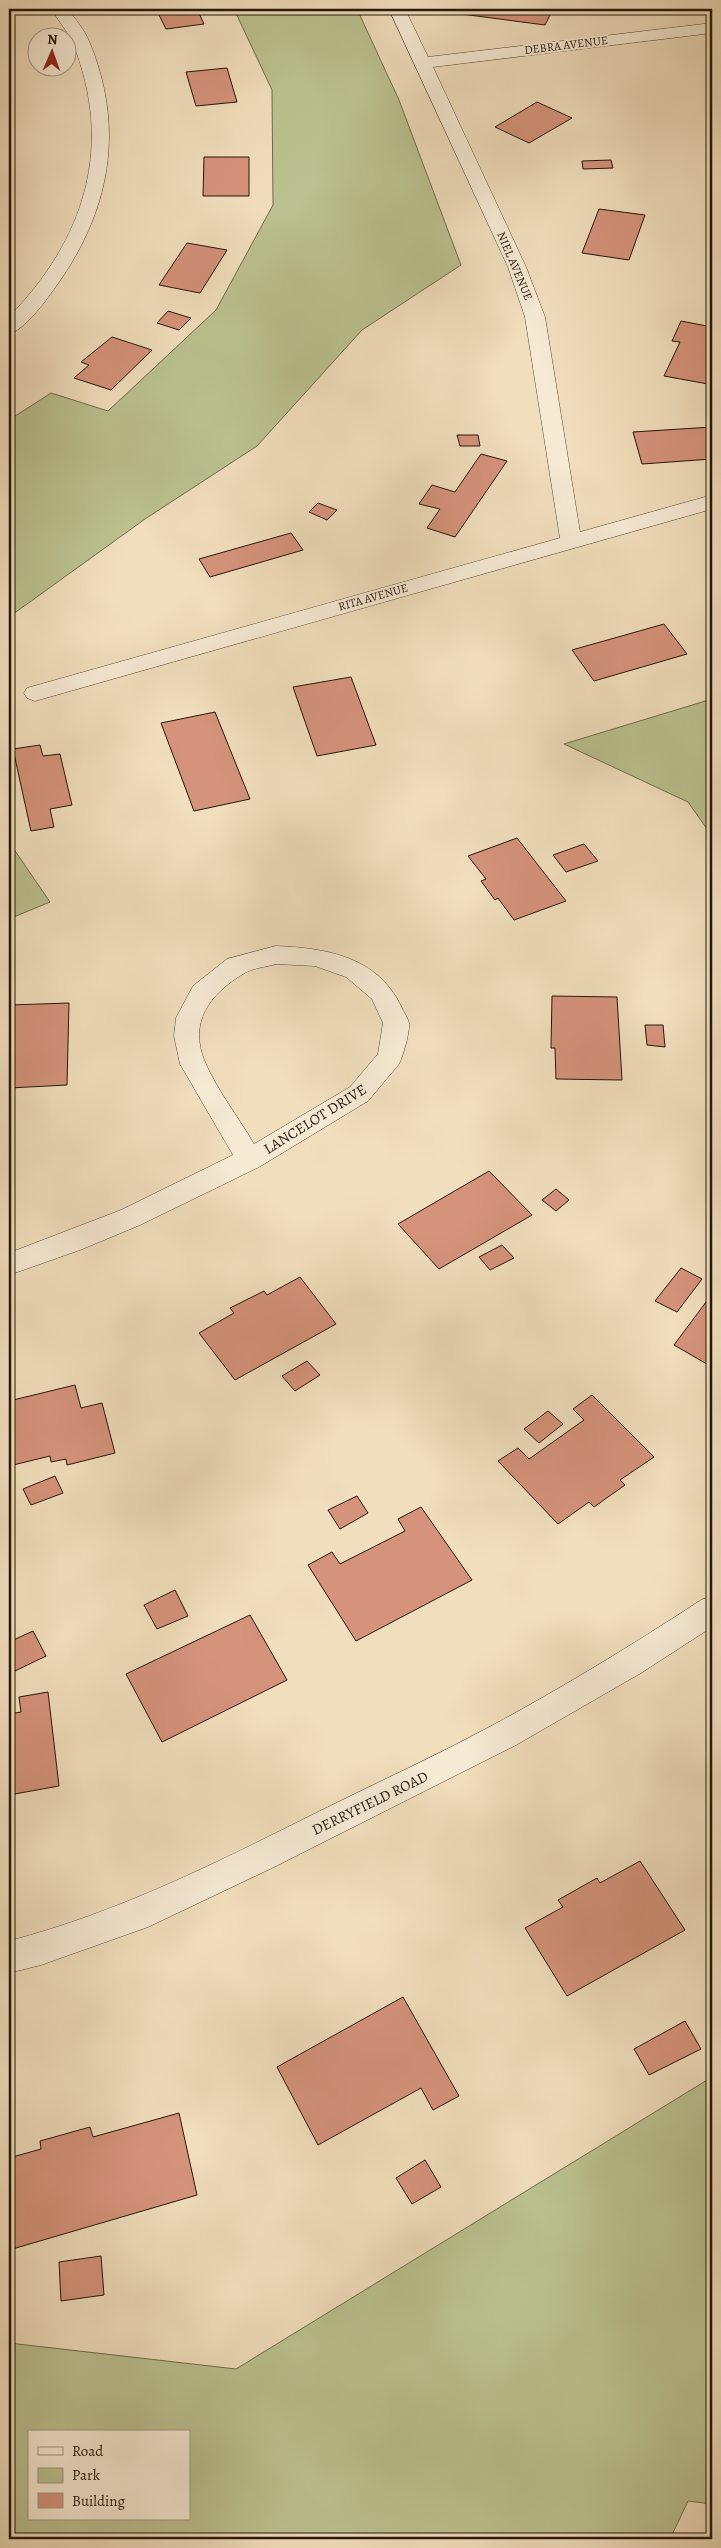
<svg xmlns="http://www.w3.org/2000/svg" width="721" height="2548" font-family="Alegreya,serif">
<style>
.green{fill:#bbc190;stroke:#706c4d;fill-rule:evenodd}
.building{fill:#d5937c;stroke:#25160a}
.lines{fill:none;stroke-linecap:round;stroke-linejoin:round}
.minor-casing{stroke:#584837;stroke-width:1}
.minor{fill:#f6ead4;fill-rule:evenodd}
.labels{text-anchor:middle;dominant-baseline:central;stroke-width:4;stroke-linejoin:round;paint-order:stroke}
.far-street-label{font-size:12px;fill:#25160a;stroke:#f6ead4}
.street-label{font-size:15px;fill:#25160a;stroke:#f6ead4}
</style>
<rect width="100%" height="100%" fill="#f1debd"/>
<filter id="stains"><feTurbulence type="fractalNoise" baseFrequency=".004" numOctaves="4"/><feColorMatrix values="0 0 0 0 .2 0 0 0 0 .09 0 0 0 0 .02 0 0 0 .5 -.17"/></filter>
<radialGradient id="worn" r=".72"><stop offset=".6" stop-color="#630" stop-opacity="0"/><stop offset="1" stop-color="#630" stop-opacity=".3"/></radialGradient>
<!-- green -->
<g class="green">
<path d="M234 9H357L399 100 461 265 362 330 257 446 145 519 9 617V420L51 393 108 411 216 310 273 205 272 90Z"/>
<path d="M712 699V836L688 802 564 744Z"/>
<path d="M9 842 50 902 9 919Z"/>
<path d="M712 2077V2504L688 2501 670 2539H9V2343L236 2369ZM29 2432H189V2519H29Z"/>
</g>
<!-- building -->
<g class="building">
<path d="M156 9H197L204 24 166 29Z"/>
<path d="M520 9 551 13 545 25 431 10Z"/>
<path d="M227 68 237 102 196 106 186 72Z"/>
<path d="M537 102 572 118 529 143 495 127Z"/>
<path d="M204 157H249V196H203Z"/>
<path d="M611 160 613 168 583 169 582 161Z"/>
<path d="M599 209 645 215 629 260 582 253Z"/>
<path d="M187 243 227 250 200 293 159 285Z"/>
<path d="M168 311 191 318 179 330 157 323Z"/>
<path d="M681 321 712 327V374L708 384 664 376 680 342 672 341Z"/>
<path d="M112 337 152 350 111 390 74 378 89 365 81 362Z"/>
<path d="M712 427V459L642 464 633 432Z"/>
<path d="M457 435H478L480 446H460Z"/>
<path d="M481 454 507 461 455 537 427 528 440 509 419 504 432 485 455 492Z"/>
<path d="M318 503 337 510 327 520 309 512Z"/>
<path d="M291 533 303 550 210 577 199 559Z"/>
<path d="M664 624 687 654 594 681 572 650Z"/>
<path d="M351 677 376 745 317 756 293 687Z"/>
<path d="M215 712 250 799 194 811 161 723Z"/>
<path d="M40 745 43 756 60 754 72 805 50 809 54 827 31 831 13 749Z"/>
<path d="M517 838 566 901 514 920 498 898 495 900 481 881 486 879 468 856Z"/>
<path d="M584 844 598 861 566 872 553 855Z"/>
<path d="M552 996 617 997 622 1080 556 1079 555 1048H551Z"/>
<path d="M69 1003 67 1085 9 1088V1005Z"/>
<path d="M645 1025H663L665 1047 647 1045Z"/>
<path d="M489 1171 532 1215 439 1269 398 1224Z"/>
<path d="M556 1189 569 1200 556 1211 542 1200Z"/>
<path d="M502 1245 514 1258 490 1270 479 1257Z"/>
<path d="M681 1268 702 1279 677 1312 655 1301Z"/>
<path d="M300 1277 336 1324 235 1380 199 1333 234 1313 230 1308 264 1291 267 1295Z"/>
<path d="M712 1294V1367L674 1345Z"/>
<path d="M307 1361 320 1375 295 1391 282 1376Z"/>
<path d="M75 1385 81 1408 102 1403 115 1453 67 1465 66 1459 51 1462 50 1456 9 1466V1401Z"/>
<path d="M592 1395 654 1457 620 1480 625 1485 594 1507 589 1502 558 1524 498 1461 518 1448 529 1459 584 1420 573 1409Z"/>
<path d="M548 1411 563 1424 539 1443 524 1429Z"/>
<path d="M55 1476 63 1493 31 1505 23 1489Z"/>
<path d="M357 1496 368 1513 340 1529 328 1510Z"/>
<path d="M421 1507 472 1580 356 1641 308 1565 332 1552 340 1564 405 1531 398 1519Z"/>
<path d="M175 1590 188 1616 157 1629 144 1605Z"/>
<path d="M250 1615 287 1680 162 1742 126 1674Z"/>
<path d="M33 1631 46 1656 15 1671 9 1658V1642Z"/>
<path d="M48 1692 59 1786 9 1795V1714L21 1712 19 1697Z"/>
<path d="M640 1861 685 1930 567 1996 525 1928 563 1907 558 1900 597 1878 600 1883Z"/>
<path d="M403 1997 459 2096 433 2110 421 2088 318 2145 277 2067Z"/>
<path d="M685 2021 701 2049 649 2075 634 2049Z"/>
<path d="M179 2113 197 2195 9 2250V2158L41 2149 40 2141 90 2127 93 2137Z"/>
<path d="M425 2160 441 2187 412 2204 396 2178Z"/>
<path d="M101 2256 104 2295 61 2301 59 2262Z"/>
</g>
<g class="lines">
<defs>
<g id="minor">
<path d="M52 9H68C75 19 84 29 89 41 126 129 110 213 54 289 45 302 24 330 9 334V317C85 239 115 146 72 41 67 30 57 20 52 9Z"/>
<path d="M389 9H405L428 57 712 23V33L433 67 526 267 545 317 580 532 712 495V509L35 701 27 698 24 693 27 688 560 538 525 317 508 267Z"/>
<path d="M276 946C325 948 377 956 401 1006 403 1011 408 1018 409 1023 410 1032 403 1056 399 1064L368 1101 259 1167 140 1225 80 1250 9 1275V1253L121 1210 233 1155 180 1064 174 1036 176 1018 193 986 227 959ZM276 964 315 966 346 977 372 999 383 1023 378 1054 350 1087 254 1144C239 1118 217 1090 205 1062 188 1022 210 994 243 974 252 968 266 967 276 964Z"/>
<path d="M712 1596V1627L641 1673 516 1745 272 1868 148 1927 41 1965 9 1973V1941C120 1912 218 1862 320 1811 378 1782 438 1755 495 1724 565 1686 634 1644 701 1600Z"/>
</g>
</defs>
<!-- minor casing -->
<use href="#minor" class="minor-casing"/>
<!-- minor -->
<use href="#minor" class="minor"/>
</g>
<g class="labels">
<!-- far-street labels -->
<g class="far-street-label">
<text transform="translate(566 45) rotate(-7)">DEBRA AVENUE</text>
<text transform="translate(515 266) rotate(67)">NIEL AVENUE</text>
<text transform="translate(373 597) rotate(-16)">RITA AVENUE</text>
</g>
<!-- street labels -->
<g class="street-label">
<text transform="translate(315 1119) rotate(-32)">LANCELOT DRIVE</text>
<text transform="translate(370 1803) rotate(-26)">DERRYFIELD ROAD</text>
</g>
</g>
<!-- margin -->
<rect width="721" height="2548" fill="none" stroke="#f1debd" stroke-width="30"/>
<rect x="10" y="10" width="701" height="2528" fill="none" stroke="#25160a" stroke-width="2.5"/>
<rect x="15" y="15" width="691" height="2518" fill="none" stroke="#25160a"/>
<!-- legend -->
<rect x="28" y="2430" width="162" height="90" fill="#f6ead4" stroke="#a29583"/>
<rect x="38" y="2447" width="25" height="8" fill="#f6ead4" stroke="#a29583"/>
<text x="72" y="2456" font-size="15" fill="#25160a">Road</text>
<rect x="38" y="2468" width="25" height="15" fill="#bbc190" stroke="#a29583"/>
<text x="72" y="2480" font-size="15" fill="#25160a">Park</text>
<rect x="38" y="2493" width="25" height="15" fill="#d5937c" stroke="#a29583"/>
<text x="72" y="2506" font-size="15" fill="#25160a">Building</text>
<!-- north arrow -->
<g transform="translate(52 52) rotate(2)"><circle r="24" fill="#f6ead4" stroke="#a29583"/>
<path d="M0-4L9 19L0 12L-9 19Z" fill="#8f2418"/>
<text y="-8" font-size="14" font-weight="bold" text-anchor="middle" fill="#25160a">N</text>
</g>
<rect width="100%" height="100%" filter="url(#stains)"/>
<rect width="100%" height="100%" fill="url(#worn)"/>
</svg>
